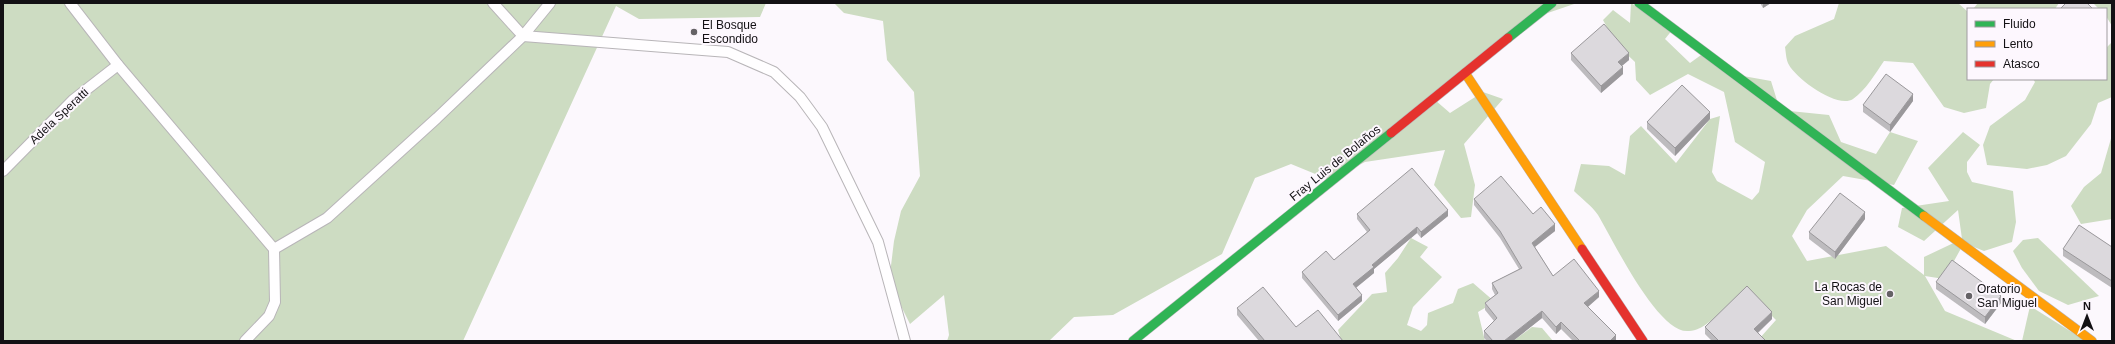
<svg xmlns="http://www.w3.org/2000/svg" width="2115" height="344" font-family="Arial,sans-serif">
<style>
.forest{fill:#cddcc2}
.lines{fill:none;stroke-linecap:round;stroke-linejoin:round}
.lane-casing{stroke:#b8b5b8;stroke-width:12}
.fast-casing{stroke:#b8b5b8;stroke-width:10}
.slow-casing{stroke:#b8b5b8;stroke-width:10}
.jam-casing{stroke:#b8b5b8;stroke-width:10}
.lane{stroke:#fffeff;stroke-width:10}
.fast{stroke:#30b455;stroke-width:9}
.slow{stroke:#ff9f0a;stroke-width:9}
.jam{stroke:#e5322d;stroke-width:9}
.wall{fill:#bdbbbe}
.shaded-wall{fill:#9a989b}
.building{fill:#dcd9dd;stroke:#9a989b}
.poi-dot{fill:#656266;stroke:#fdf7fe;stroke-width:1.5}
.labels{text-anchor:middle;dominant-baseline:central;stroke-width:4;stroke-linejoin:round;paint-order:stroke}
.poi-label{font-size:12px;fill:#131114;stroke:#fdf7fe;text-anchor:start}
.street-label{font-size:12px;fill:#131114;stroke:#fdf7fe}
</style>
<rect width="100%" height="100%" fill="#fcf8fd"/>
<!-- forest -->
<g class="forest">
<path d="M3 3H766L760 17 639 19 616 6 463 341H3Z"/>
<path d="M834 3H1577L1536 17 1435 100 1450 113 1483 92 1503 99 1464 144 1475 185 1471 217 1461 218 1434 185 1445 150 1365 162 1330 180 1291 164 1255 178 1222 254 1113 315 1074 317 1049 341H947L949 335 944 295 910 324 889 282 894 241 901 211 920 176 914 92 887 60 883 21 844 13Z"/>
<path d="M1631 3 1673 29 1665 39 1690 63 1708 50 1732 74 1771 81 1780 110 1829 115 1841 142 1876 154 1890 132 1918 141 1894 185 1843 176 1807 210 1792 236 1807 261 1886 246 1924 275V257L1962 239 1958 210 1924 241 1898 227 1902 208 1949 201 1928 168 1963 132 1980 145 1967 162V172L1972 182 2013 191 2016 222 2012 242 1984 251 1964 243 1944 279 1925 276 1945 311 2017 341H1761L1759 339 1776 320 1763 307C1751 309 1734 308 1724 313 1711 318 1704 330 1689 331 1658 335 1612 238 1598 215 1592 206 1582 199 1574 191L1581 164 1609 166 1625 175 1630 136 1641 126 1676 163 1710 119 1720 116 1712 172 1717 181 1752 200 1759 192 1765 162 1735 142 1724 92 1688 74 1650 95 1636 80 1635 62 1616 44 1603 20 1613 10 1630 23Z"/>
<path d="M1839 3H1958L1968 12V79H1994L1990 84 1986 108 1964 113 1944 107 1913 63 1884 61C1875 74 1866 90 1853 99 1837 109 1797 79 1789 65 1786 60 1786 53 1785 47L1795 36 1834 19Z"/>
<path d="M1978 3H2059L2055 9H1973Z"/>
<path d="M2093 3H2112V26L2106 16V9H2099Z"/>
<path d="M2112 42V97L2098 103 2091 124 2066 156 2047 165 2027 169 1987 165 1983 145 1990 126 2025 100 2035 82 2033 79H2106V48Z"/>
<path d="M2112 135V219L2081 224 2071 206 2084 187 2101 173Z"/>
<path d="M1411 238 1428 247 1420 257 1442 277 1413 307 1407 325 1421 331 1427 325 1428 313 1453 303 1458 289 1473 283 1495 302 1478 312 1485 341 1341 340 1338 330 1372 294 1387 292 1385 273 1398 258Z"/>
<path d="M2038 238 2099 296 2068 305 2039 291 2022 268 2013 251 2023 240Z"/>
<path d="M2030 306 2086 341H2022Z"/>
<path d="M1532 327 1542 328 1553 341H1513Z"/>
</g>
<g class="lines">
<defs>
<g id="lane">
<path d="M70 3 118 65 274 249"/>
<path d="M493 3 523 36 728 52 774 72 800 97 822 127 878 242 905 341"/>
<path d="M3 171 73 100 118 65"/>
<path d="M245 341 269 316 275 302 274 249 327 218 437 118 523 36 550 3"/>
</g>
<g id="fast">
<path d="M1639 3 1924 216"/>
<path d="M1508 38 1552 3"/>
<path d="M1133 341 1391 133"/>
</g>
<g id="slow">
<path d="M1465 73 1582 249"/>
<path d="M1924 216 2092 341"/>
</g>
<g id="jam">
<path d="M1391 133 1508 38"/>
<path d="M1582 249 1643 341"/>
</g>
</defs>
<!-- lane casing -->
<use href="#lane" class="lane-casing"/>
<!-- fast casing -->
<use href="#fast" class="fast-casing"/>
<!-- slow casing -->
<use href="#slow" class="slow-casing"/>
<!-- jam casing -->
<use href="#jam" class="jam-casing"/>
<!-- lane -->
<use href="#lane" class="lane"/>
<!-- fast -->
<use href="#fast" class="fast"/>
<!-- slow -->
<use href="#slow" class="slow"/>
<!-- jam -->
<use href="#jam" class="jam"/>
</g>
<!-- wall -->
<g class="wall">
<path d="M1760 3H1771L1763 8Z"/>
<path d="M1571 53 1629 60 1622 66 1623 74 1601 93 1571 60Z"/>
<path d="M1913 101 1890 132 1863 112V105Z"/>
<path d="M1710 119 1675 156 1647 129V122Z"/>
<path d="M1474 199 1533 214 1555 231 1535 247 1553 276 1599 297 1588 307 1616 341H1573L1561 329 1556 334 1542 318 1513 341H1487L1484 338V331L1494 321 1485 310V303L1495 295 1492 289V283L1519 269 1500 238 1474 205Z"/>
<path d="M1357 214 1448 216 1421 238 1417 233 1374 269V273L1356 288 1362 301 1338 321 1302 278V272L1334 260 1367 232 1357 219Z"/>
<path d="M1865 219 1835 259 1809 239V232Z"/>
<path d="M2112 247V288L2063 256V249Z"/>
<path d="M1936 282 2001 303 1985 324 1936 289Z"/>
<path d="M1237 308 1296 327 1343 341H1259L1237 315Z"/>
<path d="M1772 319 1758 333 1766 341H1712L1705 334V327Z"/>
</g>
<!-- shaded-wall -->
<g class="shaded-wall">
<path d="M1763 3H1771L1763 8Z"/>
<path d="M1629 53V60L1618 69V62Z"/>
<path d="M1623 67V74L1601 93V86Z"/>
<path d="M1913 94V101L1890 132V125Z"/>
<path d="M1710 112V119L1675 156V148Z"/>
<path d="M1448 210V216L1421 238V232Z"/>
<path d="M1865 212V219L1835 259V252Z"/>
<path d="M1555 224V231L1532 249V243Z"/>
<path d="M1417 227V233L1374 269V273L1353 290V284L1372 265Z"/>
<path d="M1599 291V297L1584 310V303Z"/>
<path d="M1362 295V301L1338 321V315Z"/>
<path d="M2001 296V303L1985 324V317Z"/>
<path d="M1542 311V318L1513 341H1504Z"/>
<path d="M1772 312V319L1754 336V329Z"/>
<path d="M1561 322V329L1556 334V327Z"/>
<path d="M1616 335V341H1610Z"/>
</g>
<!-- building -->
<g class="building">
<path d="M2066 3H2087L2093 9H2060Z"/>
<path d="M1604 24 1629 53 1618 62 1623 67 1601 86 1571 53Z"/>
<path d="M1886 74 1913 94 1890 125 1863 105Z"/>
<path d="M1682 85 1710 112 1675 148 1647 122Z"/>
<path d="M1412 168 1448 210 1421 232 1417 227 1372 265 1374 267 1353 284 1362 295 1338 315 1302 272 1326 251 1334 260 1370 230 1357 214Z"/>
<path d="M1501 176 1533 214 1541 207 1555 224 1532 243 1553 276 1574 259 1599 291 1584 303 1616 335 1610 341H1580L1561 322 1556 327 1542 311 1504 341H1493L1484 331 1497 318 1485 303 1498 293 1492 283 1522 268 1500 231 1474 199Z"/>
<path d="M1840 193 1865 212 1835 252 1809 232Z"/>
<path d="M2079 225 2112 247V281L2063 249Z"/>
<path d="M1952 260 2001 296 1985 317 1936 282Z"/>
<path d="M1747 286 1772 312 1754 329 1766 341H1719L1705 327Z"/>
<path d="M1263 287 1296 327 1318 310 1343 341H1265L1237 308Z"/>
</g>
<!-- markers -->
<g class="poi-dot">
<circle cx="694" cy="32" r="4"/>
<circle cx="1890" cy="294" r="4"/>
<circle cx="1969" cy="296" r="4"/>
</g>
<g class="labels">
<!-- poi labels -->
<g class="poi-label">
<text x="702" y="25">El Bosque<tspan x="702" dy="14">Escondido</tspan></text>
<text x="1882" y="287" text-anchor="end">La Rocas de<tspan x="1882" dy="14">San Miguel</tspan></text>
<text x="1977" y="289">Oratorio<tspan x="1977" dy="14">San Miguel</tspan></text>
</g>
<!-- street labels -->
<g class="street-label">
<text transform="translate(59 116) rotate(-43)">Adela Speratti</text>
<text transform="translate(1335 163) rotate(-39)">Fray Luis de Bolaños</text>
</g>
</g>
<!-- border -->
<rect width="2115" height="344" fill="none" stroke="#131114" stroke-width="8"/>
<!-- legend -->
<rect x="1967" y="8" width="140" height="72" fill="#fdf7fe" stroke="#9f9ba0"/>
<rect x="1975" y="21" width="20" height="6" fill="#30b455" stroke="#9f9ba0"/>
<text x="2003" y="28" font-size="12" fill="#131114">Fluido</text>
<rect x="1975" y="41" width="20" height="6" fill="#ff9f0a" stroke="#9f9ba0"/>
<text x="2003" y="48" font-size="12" fill="#131114">Lento</text>
<rect x="1975" y="61" width="20" height="6" fill="#e5322d" stroke="#9f9ba0"/>
<text x="2003" y="68" font-size="12" fill="#131114">Atasco</text>
<!-- north arrow -->
<g transform="translate(2087 316)" stroke="#fdf7fe" stroke-width="3" paint-order="stroke">
<path d="M0-3L7 15L0 10L-7 15Z" fill="#131114"/>
<text y="-6" font-size="11" font-weight="bold" text-anchor="middle" fill="#131114">N</text>
</g>
</svg>
